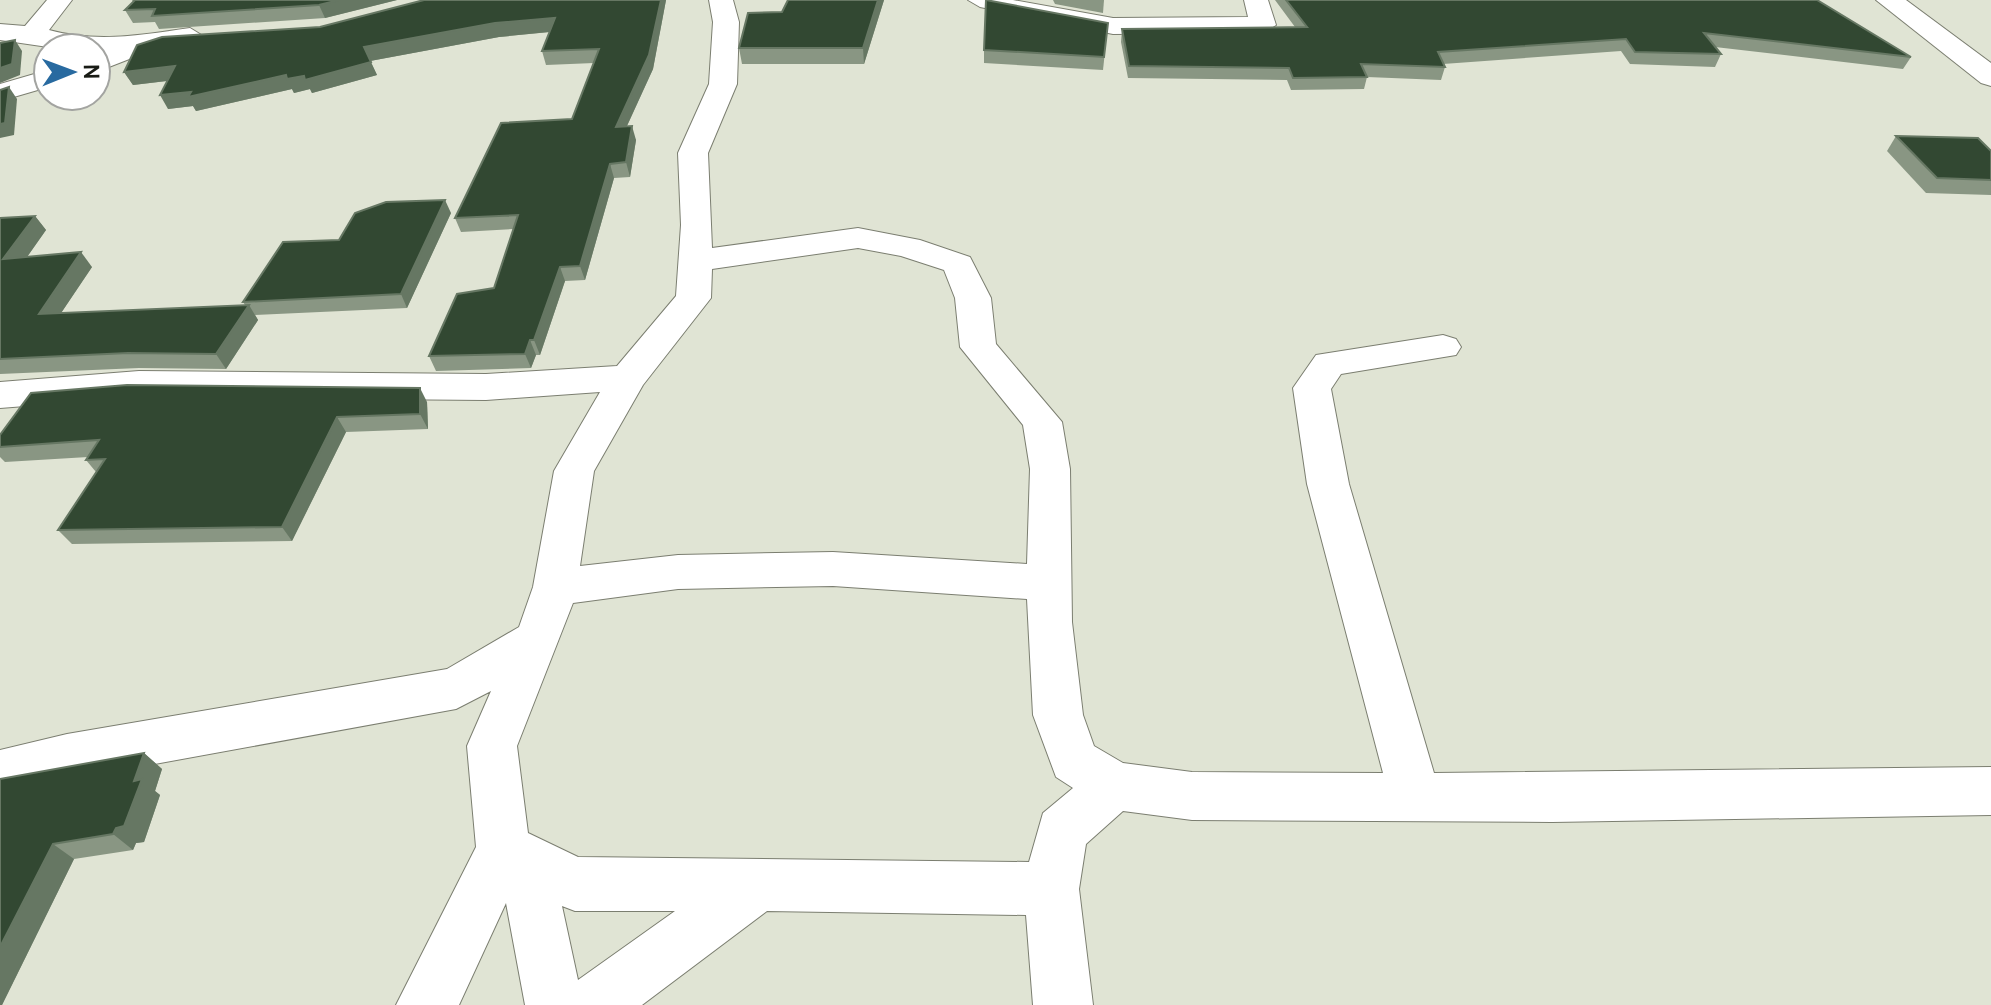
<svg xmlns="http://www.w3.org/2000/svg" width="1991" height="1005" font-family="Cabin,sans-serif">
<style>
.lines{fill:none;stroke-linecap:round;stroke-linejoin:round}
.minor-casing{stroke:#7b7e70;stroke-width:2}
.major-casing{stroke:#7b7e70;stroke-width:2}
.minor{fill:#fff;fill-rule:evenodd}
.major{fill:#fff;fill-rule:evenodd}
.wall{fill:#899683}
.shaded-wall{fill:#667763}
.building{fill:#324832;stroke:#667763;stroke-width:2}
</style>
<rect width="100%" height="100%" fill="#e0e4d4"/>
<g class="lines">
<defs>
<g id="minor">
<path d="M47 0H72L49 30C96 43 142 35 190 28L203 36 199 42 155 49 96 72V54L100 53H96V48H55L0 40V24L25 26Z"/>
<path d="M709 0H733L739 22 737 84 708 153 712 248 858 228 920 240 970 257 991 298 996 344 1062 422 1070 469 1072 622 1083 715 1094 746 1123 763 1192 772 1383 773 1307 484 1293 388 1316 355 1443 335 1456 339 1461 347 1456 355 1341 374 1331 389 1349 484 1434 773 1991 767V815L1552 822 1192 820 1123 811 1086 844 1079 889 1093 1005H1033L1026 915 767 911 642 1005H525L506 903 459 1005H396L476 847 467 746 491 691 456 709 67 780 0 796V750L67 734 447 669 519 627 533 587 554 471 600 392 486 400 139 397 0 408V382L139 371 486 374 617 366 676 296 681 225 678 153 709 84 713 22ZM858 248 901 256 944 270 955 298 960 347 1023 425 1030 469 1027 564 833 552 678 555 580 566 594 471 643 385 711 298 712 269ZM833 586 1027 599 1033 715 1056 777 1073 788 1043 813 1029 862 578 857 528 833 517 746 573 603 678 589ZM562 906 575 911H675L578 980Z"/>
<path d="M968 0H1013L1113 18 1248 17 1244 0H1268L1276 25 1263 33 1113 34 980 7Z"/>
<path d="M48 70V87L0 101V84Z"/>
</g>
<path id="major" d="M1876 0H1906L1991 63V86L1981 83Z"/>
</defs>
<!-- minor casing -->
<use href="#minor" class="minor-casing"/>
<!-- major casing -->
<use href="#major" class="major-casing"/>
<!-- minor -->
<use href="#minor" class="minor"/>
<!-- major -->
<use href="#major" class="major"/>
</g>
<!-- wall -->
<g class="wall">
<path d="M132 0H397L325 18 159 29 155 22 133 23 125 10 133 2Z"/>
<path d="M424 0H666L653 69 627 126 636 140 630 177 614 178 585 280 565 281 540 355H536L531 368 436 371 429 356 494 288 513 229 461 232 455 218 572 119 594 63 546 65 542 51 550 32 499 37 370 61 377 75 312 93 310 89 294 93 292 89 196 111 193 106 168 109 167 81 133 85 124 72 320 27Z"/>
<path d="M788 0H884L864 64H742L739 48 782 12Z"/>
<path d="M1053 0H1104L1103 13 1055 4Z"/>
<path d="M1275 0H1817L1911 57 1903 69 1715 47 1721 54 1715 67 1630 64 1621 51 1443 64 1445 67 1441 80 1367 77 1364 89 1291 90 1287 80 1128 78 1121 42 1122 29 1295 27Z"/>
<path d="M1108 23 1103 70 984 63V50Z"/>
<path d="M1896 136 1991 151V195L1926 193 1887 151Z"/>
<path d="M451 213 407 308 255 315 258 320 226 369 139 368 0 374V218L35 216 46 230 27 257 92 267 61 313 245 305 243 302 339 240Z"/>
<path d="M427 402 428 429 346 432 292 541 72 544 58 530 96 472 86 460 88 457 5 462 0 457V435Z"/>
<path d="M144 753 162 769 155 791 160 795 144 842 136 843 133 850 74 859 2 1005H0V779Z"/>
</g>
<!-- shaded-wall -->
<g class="shaded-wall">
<path d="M339 0H397L325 18 319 5Z"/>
<path d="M661 0H666L653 69 620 141 616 127Z"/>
<path d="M878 0H884L864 64 863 48Z"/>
<path d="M555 18 559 31 499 37 370 61 364 47 495 23Z"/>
<path d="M15 40 22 51 20 75 0 83V68Z"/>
<path d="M371 62 377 75 312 93 310 89 294 93 292 89 196 111 193 106 168 109 160 95Z"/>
<path d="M175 66 183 79 133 85 124 72Z"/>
<path d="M9 87 17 99 14 135 0 138V124Z"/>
<path d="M632 126 636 140 630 177 626 162Z"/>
<path d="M610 164 614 178 585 280 580 266Z"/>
<path d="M445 200 451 213 407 308 401 294Z"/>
<path d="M35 216 46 230 15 274 3 259Z"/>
<path d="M81 252 92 267 51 328 39 314Z"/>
<path d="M560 267 565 281 540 355 534 340Z"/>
<path d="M249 305 258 320 226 369 216 354Z"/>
<path d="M530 340 536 355 531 368 525 354Z"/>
<path d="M420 388 427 402 428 429 420 414Z"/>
<path d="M337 417 346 432 292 541 282 527Z"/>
<path d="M144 753 162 769 155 791 160 795 144 842 136 843 133 850 113 834Z"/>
<path d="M53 844 74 859 2 1005H0V947Z"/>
</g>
<!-- building -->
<g class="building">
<path d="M135 0H339L319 5 152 16 155 9 125 10Z"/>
<path d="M424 0H661L649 55 616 127 632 126 626 162 610 164 580 266 560 267 534 340H530L525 354 429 356 457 294 494 288 518 215 455 218 501 123 572 119 599 49 542 51 555 18 495 23 364 47 371 62 305 80 304 76 287 79 286 75 188 97 191 92 160 95 175 66 124 72 137 45 162 37 320 27Z"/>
<path d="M788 0H878L863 48H739L748 13 782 12Z"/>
<path d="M986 0 1108 23 1104 57 984 50Z"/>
<path d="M1286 0H1817L1911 57 1704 33 1721 54 1635 52 1626 39 1438 52 1445 67 1361 64 1367 77 1293 78 1289 68 1129 66 1122 29 1307 27Z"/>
<path d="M15 40 12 64 0 68V43Z"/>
<path d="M9 87 5 123 0 124V90Z"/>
<path d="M1896 136 1978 138 1991 151V180L1937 178Z"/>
<path d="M445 200 401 294 243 302 283 242 339 240 355 213 386 202Z"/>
<path d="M35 216 3 259 81 252 39 314 249 305 216 354 128 353 0 359V218Z"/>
<path d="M127 385 420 388V414L337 417 282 527 58 530 105 459 86 460 99 440 0 447V435L31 393Z"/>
<path d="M144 753 134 781 142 779 124 826 116 828 113 834 53 844 0 947V779Z"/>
</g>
<!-- north arrow -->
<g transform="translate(72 72) rotate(89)"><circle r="38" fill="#ffffff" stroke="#a3a4a1" stroke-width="2"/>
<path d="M0-6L14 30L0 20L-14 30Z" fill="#286aa0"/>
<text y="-12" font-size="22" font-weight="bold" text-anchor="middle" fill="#191b15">N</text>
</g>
</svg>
